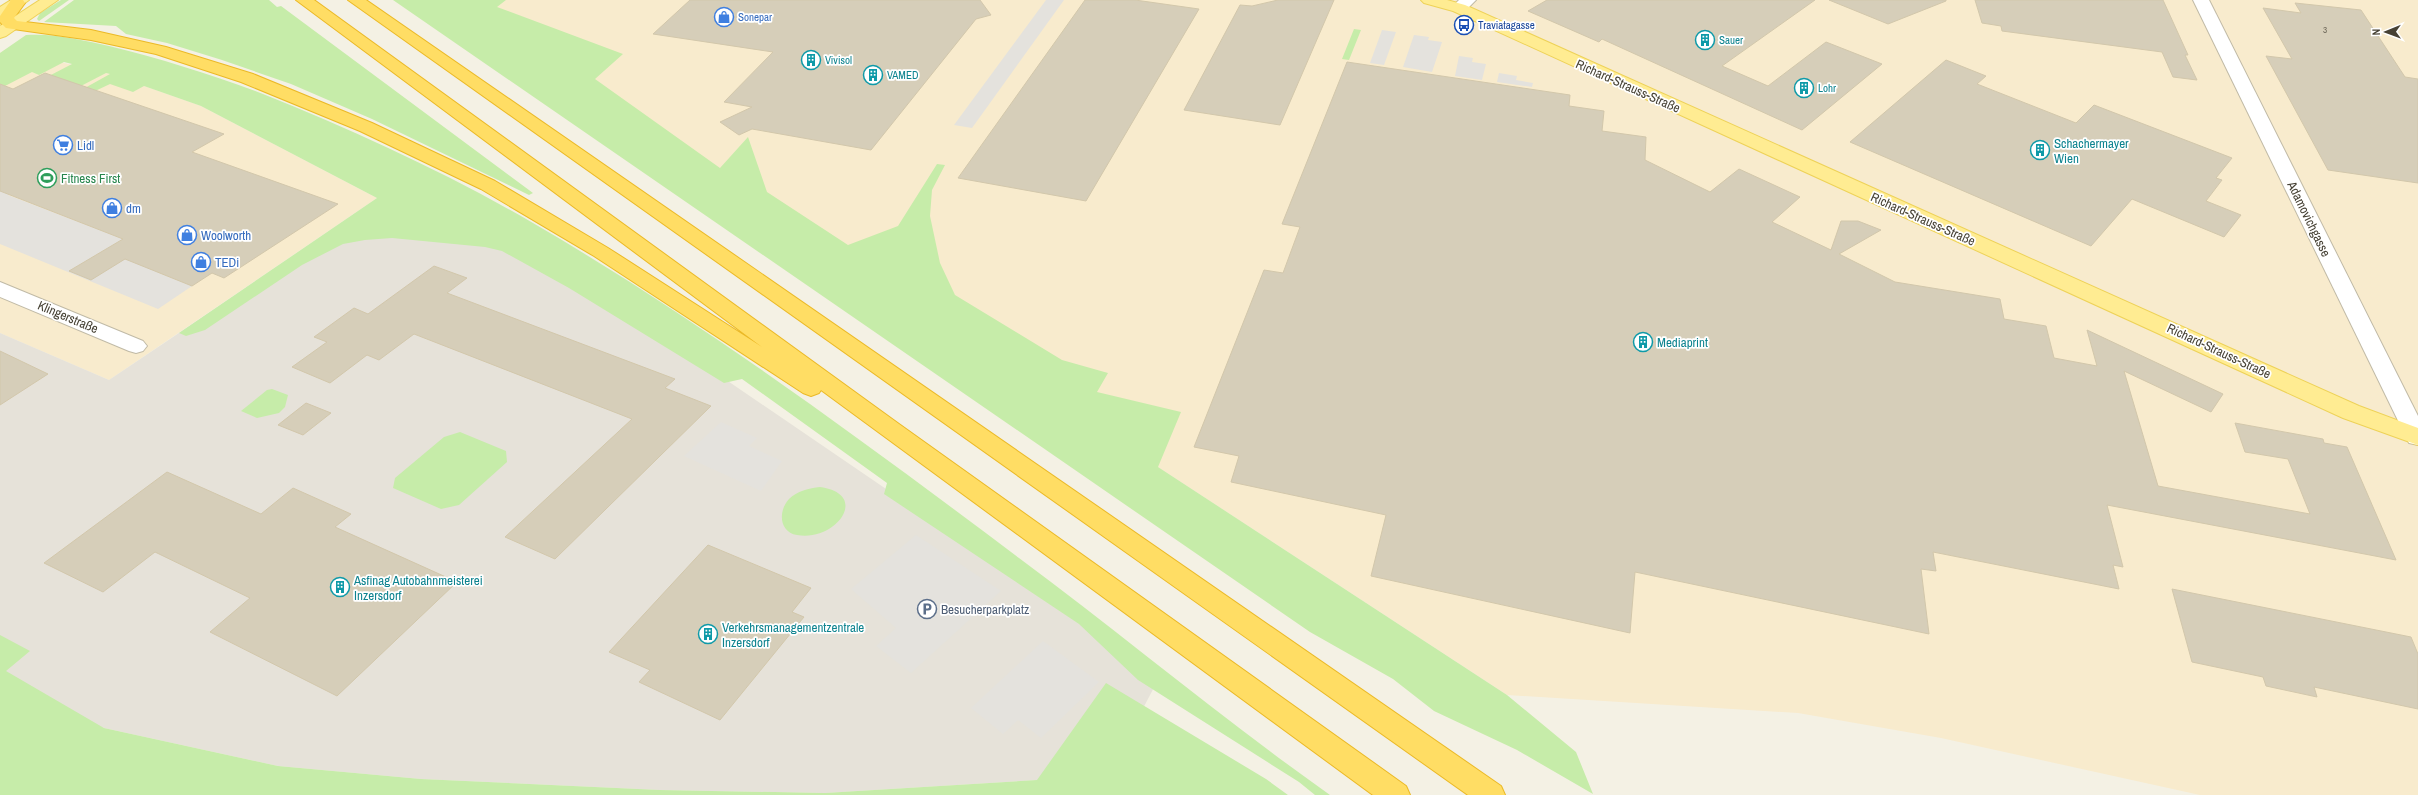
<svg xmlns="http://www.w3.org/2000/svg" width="2418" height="795" font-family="'Archivo Narrow',sans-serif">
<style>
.commercial{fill:#f8ebcd}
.industrial{fill:#e6e2d9}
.green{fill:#c6eca9}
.parking{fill:#e4e2dd}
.building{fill:#d6ceb9;stroke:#d2c7ab}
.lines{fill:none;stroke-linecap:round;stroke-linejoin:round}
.minor-casing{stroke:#c0baa6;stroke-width:2}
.major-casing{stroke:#eed258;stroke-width:2}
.highway-casing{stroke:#ebb927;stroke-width:2}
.minor{fill:#fff;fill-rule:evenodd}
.major{fill:#ffec92;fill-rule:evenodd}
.highway{fill:#ffdd64;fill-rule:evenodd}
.labels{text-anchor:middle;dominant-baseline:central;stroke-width:3.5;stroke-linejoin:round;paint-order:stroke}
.far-number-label{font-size:9px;fill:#6a6455}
.far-shop-label{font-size:11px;fill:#366cbe;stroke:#fff;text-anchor:start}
.far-transit-label{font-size:11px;fill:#164399;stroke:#fff;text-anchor:start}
.far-culture-label{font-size:11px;fill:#0d838f;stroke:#fff;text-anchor:start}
.street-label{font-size:13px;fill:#464134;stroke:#fff}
.culture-label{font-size:13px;fill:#0d838f;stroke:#fff;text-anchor:start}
.shop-label{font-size:13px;fill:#366cbe;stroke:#fff;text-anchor:start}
.leisure-label{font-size:13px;fill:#27864d;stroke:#fff;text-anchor:start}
.service-label{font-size:13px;fill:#4e5e75;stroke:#fff;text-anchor:start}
</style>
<rect width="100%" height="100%" fill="#f4f1e4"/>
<!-- commercial -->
<g class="commercial">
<path d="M473 0H2418V795H2200L1941 738 1798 713 1507 695 1144 458Z"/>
<path d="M6 49 110 74 201 106 377 198 109 380 0 333V53Z"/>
</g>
<!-- industrial -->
<path class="industrial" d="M396 187 662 336 1160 676 1117 758 1038 780 825 793 660 790 421 779 278 766 104 728 0 687V333L109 380Z"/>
<!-- green -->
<g class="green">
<path d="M61 0H69L39 21 37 19 40 13Z"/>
<path d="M74 0H269L277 7 281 6 533 193 529 195 372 119 291 84 222 60 167 43 126 34 116 26 44 22Z"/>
<path d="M393 0H506L497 7 623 54 595 79 720 168 748 137 767 192 848 245 898 226 937 164 945 165 932 190 930 216 940 263 955 295 1062 360 1108 373 1097 392 1181 412 1158 467 1507 695 1576 752 1593 794 1517 750 1434 711 1393 679 1310 632Z"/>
<path d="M1354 29 1361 30 1349 60 1342 59Z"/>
<path d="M26 35C54 33 82 40 109 46 162 59 213 75 263 94 355 131 447 173 533 223 703 322 862 440 1019 558 1124 636 1224 720 1330 795H1315L1299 782 1138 680 1079 624 884 494 887 483 742 379 724 383 569 288 502 251 485 247 392 238 365 240 343 244 302 265 205 330 186 336 179 333 377 198 201 106 144 86 133 92 110 84 93 92 83 89 110 74 106 73 79 87 47 77 72 64 64 62 39 75 32 72 5 86 0 84V53Z"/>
<path d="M272 389 288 395 285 407 279 413 257 418 241 411 267 390Z"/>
<path d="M460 432 506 451 507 462 459 505 441 509 393 488 395 478 444 437Z"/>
<path d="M820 487C871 494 836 542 797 535 779 532 778 511 789 499 797 491 809 488 820 487Z"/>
<path d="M0 635 30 651 6 671 104 728 278 766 421 779 660 790 825 793 1037 780 1106 683 1266 779 1288 795H0Z"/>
</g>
<!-- parking -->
<g class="parking">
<path d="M1046 0H1064L972 128 954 125Z"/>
<path d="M1382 30 1396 32 1384 65 1370 63Z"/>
<path d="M1414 35 1429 37 1428 40 1442 42 1432 72 1403 67Z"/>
<path d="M1459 56 1473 58 1472 62 1486 64 1482 80 1455 76Z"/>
<path d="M1499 73 1517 76 1516 80 1533 83 1532 87 1497 82Z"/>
<path d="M0 133 27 183 8 195 178 260 159 273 192 286 158 309 0 244Z"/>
<path d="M721 422 757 438 749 446 782 461 761 491 684 456Z"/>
<path d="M916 535 1001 591 911 673 876 646 896 628 851 589Z"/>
<path d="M1043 641 1099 682 1041 738 1018 720 1003 734 971 708Z"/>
</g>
<!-- building -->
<g class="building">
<path d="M690 0H980L991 15 976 19 871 150 752 129 739 135 720 122 752 107 724 102 773 52 653 34Z"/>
<path d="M1085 0H1135L1199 9 1086 201 958 178Z"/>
<path d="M1278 0H1334L1280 125 1184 110 1240 5 1252 6Z"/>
<path d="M1547 0H1815L1722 66 1768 86 1826 42 1882 64 1802 130 1602 39 1599 42 1528 11Z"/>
<path d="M1829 0H1946V1L1888 24Z"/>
<path d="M1975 0H2163L2188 55H2185L2197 80 2173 77 2162 52 2002 31 2001 26 1982 23Z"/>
<path d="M2295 3 2361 10 2405 77 2418 79V183L2328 170 2266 56 2292 59 2263 8 2301 13Z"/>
<path d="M1946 60 1986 76 1977 84 2076 123 2094 105 2232 158 2216 178 2222 180 2206 201 2241 215 2224 237 2132 199 2091 246 1850 142Z"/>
<path d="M1347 62 1570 95 1569 106 1604 111 1602 131 1646 137 1645 160 1710 192 1739 169 1800 197 1772 222 1831 250 1841 221H1858L1881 230 1839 254 1895 282 2000 299 2004 319 2046 326 2054 358 2097 366 2087 330 2223 394 2211 412 2124 371 2158 486 2310 514 2288 459 2245 452 2235 423 2323 439 2324 443 2347 447 2396 560 2107 505 2123 567 2113 565 2119 589 1933 552 1936 571 1921 569 1929 634 1635 572 1630 633 1371 576 1386 515 1231 482 1239 456 1194 447 1264 270 1283 273 1300 227 1282 224Z"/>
<path d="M45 73 224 134 192 152 338 204 224 278 212 273 192 286 125 259 91 280 69 271 123 239 0 191V84L13 89Z"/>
<path d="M434 266 467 278 447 293 675 379 665 388 711 406 555 559 505 537 632 419 414 334 379 360 367 355 330 383 292 367 327 342 314 337 354 308 368 314Z"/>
<path d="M0 351 48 374 0 405Z"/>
<path d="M306 403 331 413 303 435 278 425Z"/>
<path d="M167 472 261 514 293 488 351 514 335 527 457 582 337 696 210 632 250 598 155 552 103 592 44 563Z"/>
<path d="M708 545 811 588 792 612 804 617 720 720 639 682 650 670 609 652Z"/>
<path d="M2172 589 2411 637 2418 654V709L2314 687 2317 697 2266 686 2263 677 2192 662Z"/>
</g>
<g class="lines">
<defs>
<g id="minor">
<path d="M1459 0H1476L1465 11 1459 13 1451 8Z"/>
<path d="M2193 0H2209L2418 416V445L2409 443 2406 437Z"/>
<path d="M0 282 143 341 147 346 143 351 136 353 129 351 0 297Z"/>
</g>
<g id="major">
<path d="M11 0H29L6 17 0 19V7Z"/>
<path d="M40 0H58L6 36 0 38V26Z"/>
<path d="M1421 0H1447L1465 5 2359 406 2418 428V445L2343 418 1453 11 1424 3Z"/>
</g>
<g id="highway">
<path d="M11 0H23L25 3 14 18 17 21 91 30 166 47 253 74 372 123 495 181 608 248 762 347 296 0H314L899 424 1406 786 1410 795H1373L821 390 819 393 811 396 803 393 594 256 481 189 360 131 241 82 156 54 91 40 6 28 0 22V16Z"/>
<path d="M348 0H366L1501 786 1505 795H1468Z"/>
</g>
</defs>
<!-- minor casing -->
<use href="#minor" class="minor-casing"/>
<!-- major casing -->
<use href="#major" class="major-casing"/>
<!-- highway casing -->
<use href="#highway" class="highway-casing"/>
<!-- minor -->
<use href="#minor" class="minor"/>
<!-- major -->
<use href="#major" class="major"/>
<!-- highway -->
<use href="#highway" class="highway"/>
</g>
<!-- icons -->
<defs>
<symbol id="shop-ring" viewBox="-11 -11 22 22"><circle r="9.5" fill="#fff" stroke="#3f7fe0" stroke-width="1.5"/><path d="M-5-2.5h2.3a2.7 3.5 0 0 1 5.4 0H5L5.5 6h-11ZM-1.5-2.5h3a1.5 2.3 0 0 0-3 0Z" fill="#3f7fe0"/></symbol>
<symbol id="bus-ring" viewBox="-11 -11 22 22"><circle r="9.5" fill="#fff" stroke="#1a4fb4" stroke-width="1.5"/><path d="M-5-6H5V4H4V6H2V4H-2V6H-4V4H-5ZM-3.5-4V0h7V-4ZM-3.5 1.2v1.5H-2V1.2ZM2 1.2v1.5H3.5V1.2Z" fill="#1a4fb4"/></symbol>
<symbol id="building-ring" viewBox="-11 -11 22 22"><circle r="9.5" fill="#fff" stroke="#0f9aa8" stroke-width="1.5"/><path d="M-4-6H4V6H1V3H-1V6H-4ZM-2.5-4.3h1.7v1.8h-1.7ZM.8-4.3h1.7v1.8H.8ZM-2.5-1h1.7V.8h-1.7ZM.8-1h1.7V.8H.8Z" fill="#0f9aa8"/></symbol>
<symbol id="supermarket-ring" viewBox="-11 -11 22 22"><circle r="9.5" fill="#fff" stroke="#3f7fe0" stroke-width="1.5"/><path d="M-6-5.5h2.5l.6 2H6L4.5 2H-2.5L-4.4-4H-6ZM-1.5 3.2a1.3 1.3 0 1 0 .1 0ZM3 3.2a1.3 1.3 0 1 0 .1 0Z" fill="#3f7fe0"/></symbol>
<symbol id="stadium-ring" viewBox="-11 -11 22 22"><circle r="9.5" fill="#fff" stroke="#2e9e5b" stroke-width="1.5"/><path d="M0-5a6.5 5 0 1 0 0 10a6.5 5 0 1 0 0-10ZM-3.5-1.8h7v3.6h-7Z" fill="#2e9e5b"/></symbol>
<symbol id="parking-ring" viewBox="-11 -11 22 22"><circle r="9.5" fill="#fff" stroke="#5c6f8a" stroke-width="1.5"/><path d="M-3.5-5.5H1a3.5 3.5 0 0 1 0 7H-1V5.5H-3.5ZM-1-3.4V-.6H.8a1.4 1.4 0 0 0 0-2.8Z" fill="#5c6f8a"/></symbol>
</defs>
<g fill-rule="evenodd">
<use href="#shop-ring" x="713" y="6" width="22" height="22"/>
<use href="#bus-ring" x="1453" y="14" width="22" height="22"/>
<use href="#building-ring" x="1694" y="29" width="22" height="22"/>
<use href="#building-ring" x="800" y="49" width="22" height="22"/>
<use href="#building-ring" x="862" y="64" width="22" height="22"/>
<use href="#building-ring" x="1793" y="77" width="22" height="22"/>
<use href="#supermarket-ring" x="52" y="134" width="22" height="22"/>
<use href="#building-ring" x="2029" y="139" width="22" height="22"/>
<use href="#stadium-ring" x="36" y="167" width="22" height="22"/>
<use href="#shop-ring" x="101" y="197" width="22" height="22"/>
<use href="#shop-ring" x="176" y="224" width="22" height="22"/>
<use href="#shop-ring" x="190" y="251" width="22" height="22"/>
<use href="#building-ring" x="1632" y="331" width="22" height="22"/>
<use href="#building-ring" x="329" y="576" width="22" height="22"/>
<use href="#parking-ring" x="916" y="598" width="22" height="22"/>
<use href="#building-ring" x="697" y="623" width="22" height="22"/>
</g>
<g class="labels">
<!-- far-number labels -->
<g class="far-number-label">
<text x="2325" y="30">3</text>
</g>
<!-- far-shop labels -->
<g class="far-shop-label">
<text x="738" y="17">Sonepar</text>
</g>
<!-- far-transit labels -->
<g class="far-transit-label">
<text x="1478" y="25">Traviatagasse</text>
</g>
<!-- far-culture labels -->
<g class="far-culture-label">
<text x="1719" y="40">Sauer</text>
<text x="825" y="60">Vivisol</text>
<text x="887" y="75">VAMED</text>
<text x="1818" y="88">Lohr</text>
</g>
<!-- street labels -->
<g class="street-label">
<text transform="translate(1628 86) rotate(24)">Richard-Strauss-Straße</text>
<text transform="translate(1923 219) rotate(24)">Richard-Strauss-Straße</text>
<text transform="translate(2309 219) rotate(64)">Adamovichgasse</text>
<text transform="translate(68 317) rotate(23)">Klingerstraße</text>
<text transform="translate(2219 351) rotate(25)">Richard-Strauss-Straße</text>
</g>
<!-- culture labels -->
<g class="culture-label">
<text x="2054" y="143">Schachermayer<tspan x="2054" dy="15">Wien</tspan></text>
<text x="1657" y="342">Mediaprint</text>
<text x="354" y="580">Asfinag Autobahnmeisterei<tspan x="354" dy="15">Inzersdorf</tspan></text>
<text x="722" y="627">Verkehrsmanagementzentrale<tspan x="722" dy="15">Inzersdorf</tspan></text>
</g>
<!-- shop labels -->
<g class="shop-label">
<text x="77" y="145">Lidl</text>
<text x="126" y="208">dm</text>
<text x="201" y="235">Woolworth</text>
<text x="215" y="262">TEDi</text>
</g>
<!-- leisure labels -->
<g class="leisure-label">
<text x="61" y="178">Fitness First</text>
</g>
<!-- service labels -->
<g class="service-label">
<text x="941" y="609">Besucherparkplatz</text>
</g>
</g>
<!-- north arrow -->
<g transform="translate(2386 32) rotate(269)" stroke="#ffffff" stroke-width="3" paint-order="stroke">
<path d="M0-3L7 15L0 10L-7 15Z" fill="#464134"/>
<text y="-6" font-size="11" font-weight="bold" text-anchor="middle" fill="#464134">N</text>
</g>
</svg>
